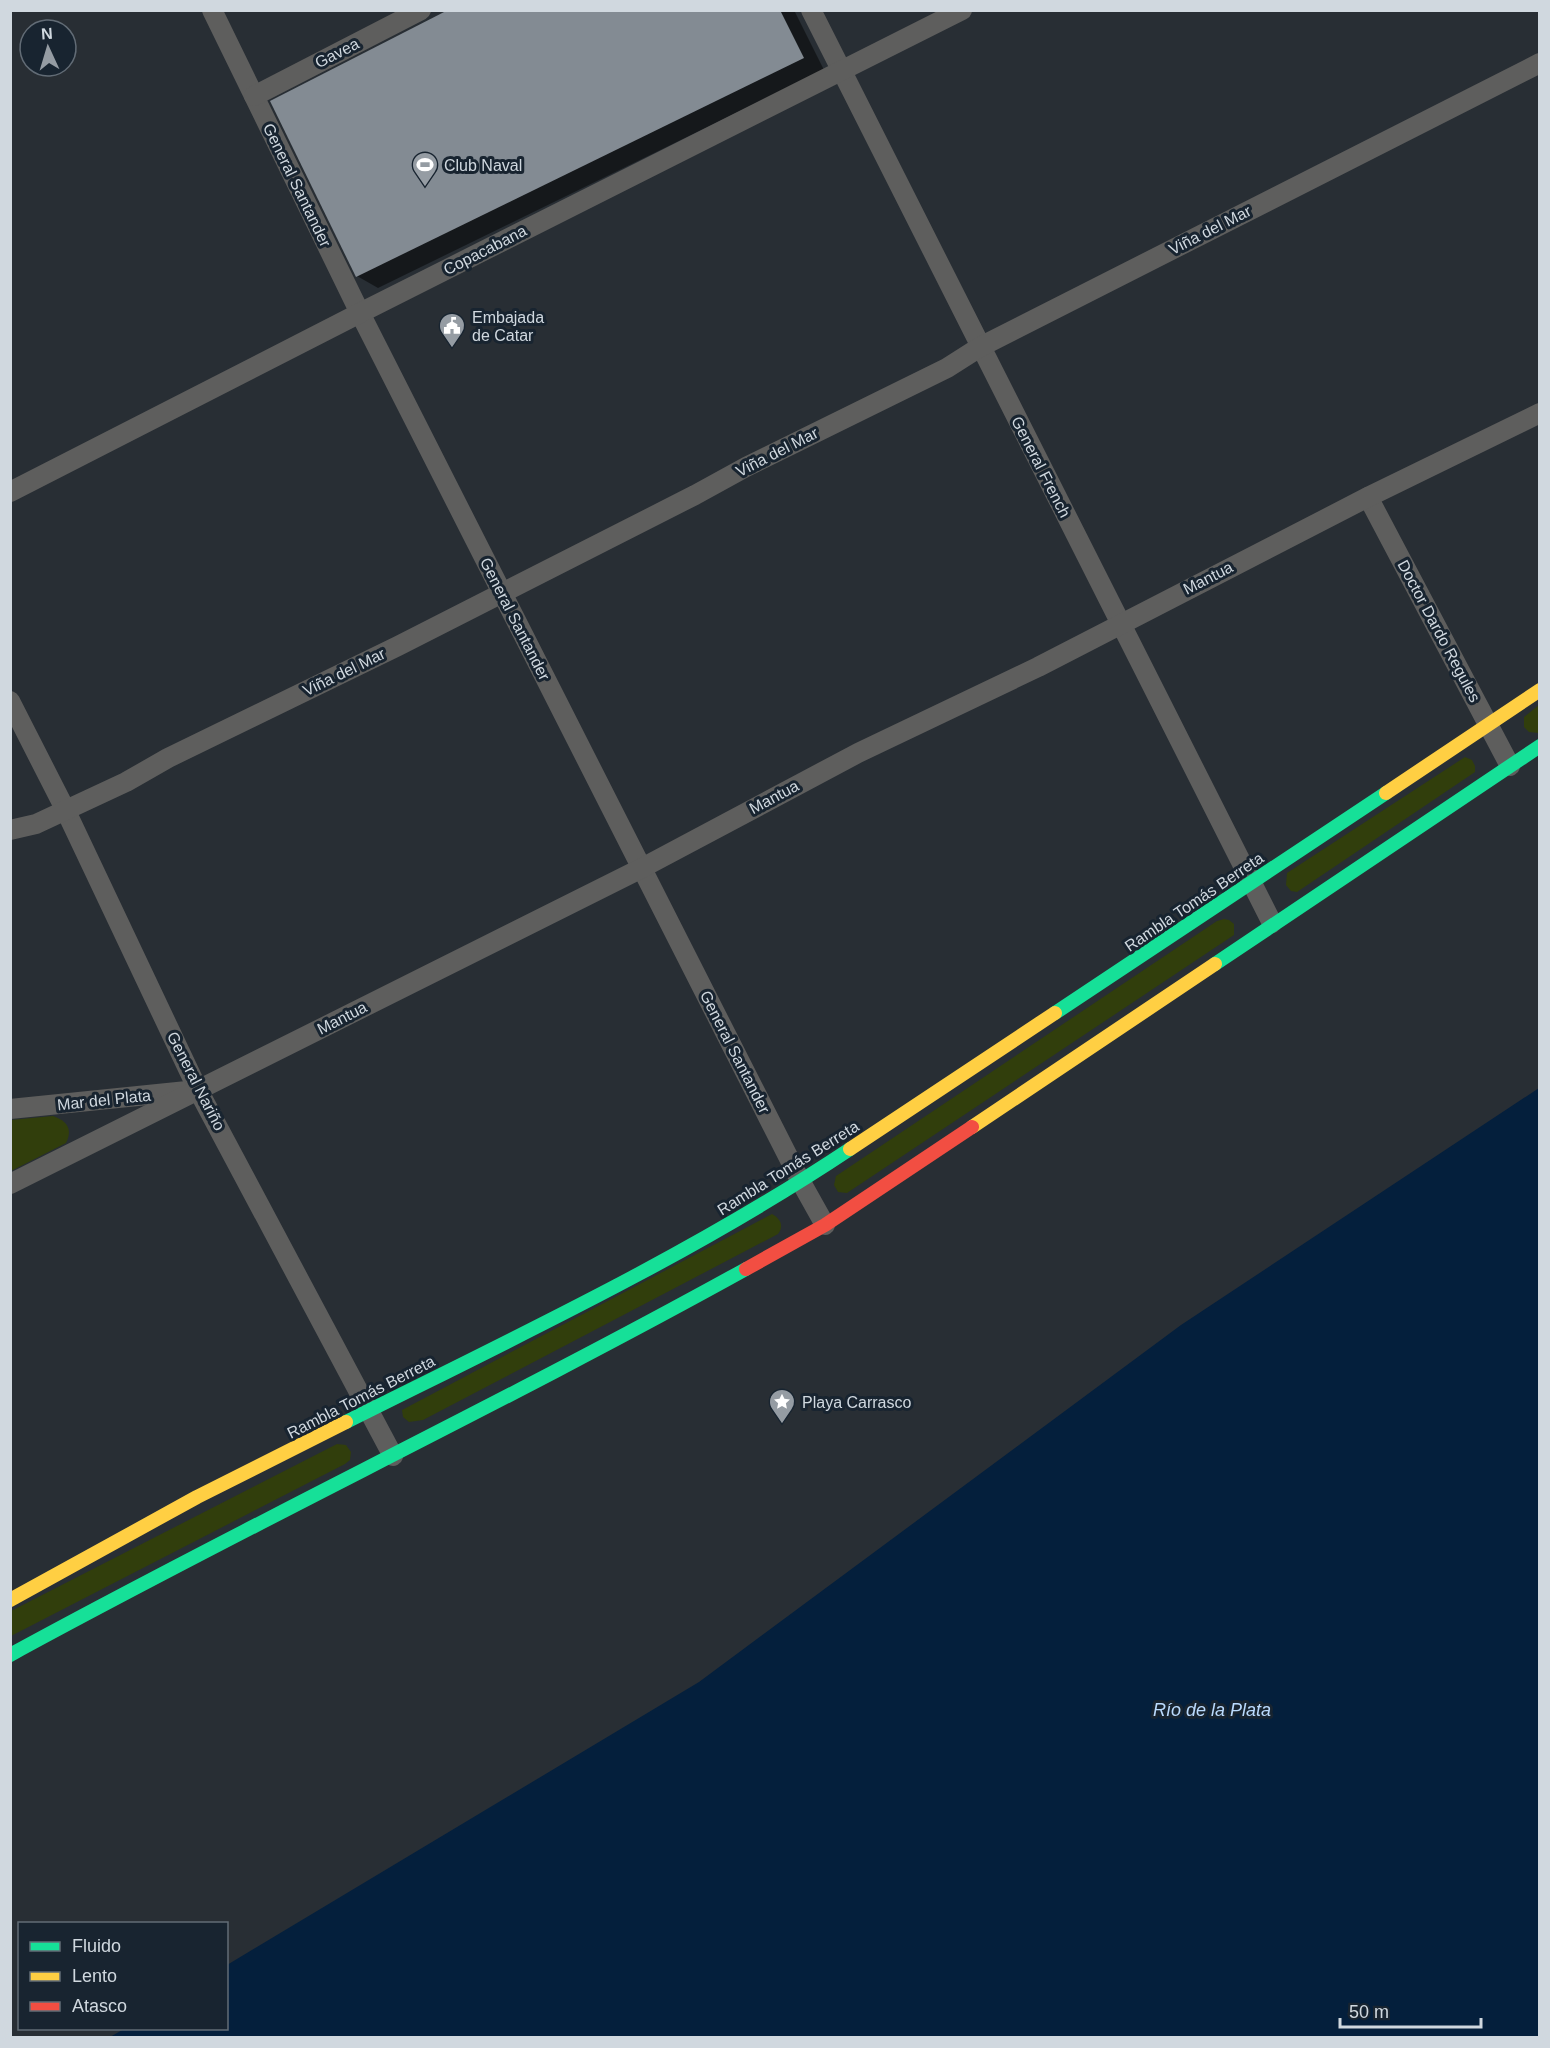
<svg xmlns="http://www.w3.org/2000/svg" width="1550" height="2048" font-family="Arial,sans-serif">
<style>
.green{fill:#313e0c}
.water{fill:#041f3c}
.shadow{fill:#0007}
.building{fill:#838b93}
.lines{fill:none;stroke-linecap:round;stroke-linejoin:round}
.street{stroke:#5e5e5d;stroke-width:20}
.fast{stroke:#16e098;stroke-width:14}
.slow{stroke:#ffcf43;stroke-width:14}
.jam{stroke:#f24e42;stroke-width:14}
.labels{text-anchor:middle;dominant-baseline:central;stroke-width:6;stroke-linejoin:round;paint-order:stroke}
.street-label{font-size:16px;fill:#d0d8df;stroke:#182430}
.poi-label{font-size:16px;fill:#d0d8df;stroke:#182430;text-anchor:start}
.water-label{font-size:18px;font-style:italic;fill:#badafd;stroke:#182430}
</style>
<rect width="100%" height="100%" fill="#282e34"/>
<!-- green -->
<g class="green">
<path d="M1539 705V733L1529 732 1524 727V717Z"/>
<path d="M1465 757 1472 760 1475 766V772L1297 892 1291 891 1286 885 1287 873Z"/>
<path d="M1224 919 1229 920 1234 924V935L847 1193 838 1192 834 1185 836 1176 1217 921Z"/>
<path d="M53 1116C67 1121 73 1129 66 1143L11 1171V1120Z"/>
<path d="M772 1214C781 1219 784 1226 778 1234L423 1420 409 1422 403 1417 402 1410Z"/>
<path d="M337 1444 346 1445 351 1452 350 1460 345 1464 11 1636V1611Z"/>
</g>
<!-- water -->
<path class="water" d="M1539 1088V2037H110L124 2029 226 2028 227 1965 699 1682 1181 1325Z"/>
<!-- shadow -->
<path class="shadow" d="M451 10H794L824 70 378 288 357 276Z"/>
<!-- building -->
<path class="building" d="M448 10H780L804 58 356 277 270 101Z"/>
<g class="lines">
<!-- street -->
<g class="street">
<path d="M212 10 360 313 801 1182 825 1225"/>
<path d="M811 10 1272 923"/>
<path d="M254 96 421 10"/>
<path d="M10 492 360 313 962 10"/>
<path d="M1368 497 1510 766"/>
<path d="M10 701 65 809 198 1090 393 1456"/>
<path d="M10 830 36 824 126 782 168 758 398 646 695 495 746 467 947 368 980 347 1540 63"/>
<path d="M10 1109 187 1091"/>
<path d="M10 1184 642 868 858 753 1038 667 1368 497 1540 413"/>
</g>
<!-- fast -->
<g class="fast">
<path d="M1215 964 1540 746"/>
<path d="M1055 1013 1386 793"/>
<path d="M346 1422C516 1337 691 1255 850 1149"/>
<path d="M10 1655C253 1522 504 1403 746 1269"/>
</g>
<!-- slow -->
<g class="slow">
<path d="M1386 793 1540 690"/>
<path d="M972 1127 1215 964"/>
<path d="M850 1149 1055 1013"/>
<path d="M10 1600 197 1497 346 1422"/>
</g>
<!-- jam -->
<path class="jam" d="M746 1269 825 1225 972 1127"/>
</g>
<!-- icons -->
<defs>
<symbol id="stadium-pin" viewBox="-11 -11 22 30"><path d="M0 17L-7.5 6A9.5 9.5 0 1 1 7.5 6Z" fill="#959ca3" stroke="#182430"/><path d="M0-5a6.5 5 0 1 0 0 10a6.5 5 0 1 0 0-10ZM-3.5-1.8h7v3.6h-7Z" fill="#fff"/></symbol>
<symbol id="civic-pin" viewBox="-11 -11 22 30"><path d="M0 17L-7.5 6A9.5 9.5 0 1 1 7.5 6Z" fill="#959ca3" stroke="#182430"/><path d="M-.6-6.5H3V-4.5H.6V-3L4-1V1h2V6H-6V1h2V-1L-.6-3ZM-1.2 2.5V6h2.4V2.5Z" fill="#fff"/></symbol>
<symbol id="sight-pin" viewBox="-11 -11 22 30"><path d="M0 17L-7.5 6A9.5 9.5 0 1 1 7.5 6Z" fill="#959ca3" stroke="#182430"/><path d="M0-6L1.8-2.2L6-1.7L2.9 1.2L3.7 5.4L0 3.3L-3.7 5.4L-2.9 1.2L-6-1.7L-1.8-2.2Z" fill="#fff"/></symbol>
</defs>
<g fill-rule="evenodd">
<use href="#stadium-pin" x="410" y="150" width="30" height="40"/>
<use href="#civic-pin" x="437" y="311" width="30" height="40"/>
<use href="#sight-pin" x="767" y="1387" width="30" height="40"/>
</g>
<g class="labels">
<!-- street labels -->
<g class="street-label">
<text transform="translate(337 53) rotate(-27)">Gavea</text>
<text transform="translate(297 185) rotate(64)">General Santander</text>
<text transform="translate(1210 230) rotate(-27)">Viña del Mar</text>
<text transform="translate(485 250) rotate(-27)">Copacabana</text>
<text transform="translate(777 452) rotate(-27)">Viña del Mar</text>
<text transform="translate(1041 467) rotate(63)">General French</text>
<text transform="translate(1208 578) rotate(-27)">Mantua</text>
<text transform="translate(515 619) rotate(63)">General Santander</text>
<text transform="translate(1439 631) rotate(62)">Doctor Dardo Regules</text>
<text transform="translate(344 672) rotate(-26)">Viña del Mar</text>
<text transform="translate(774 797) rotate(-28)">Mantua</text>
<text transform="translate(1194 902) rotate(-34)">Rambla Tomás Berreta</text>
<text transform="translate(342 1018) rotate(-27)">Mantua</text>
<text transform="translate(735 1052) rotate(63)">General Santander</text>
<text transform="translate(196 1081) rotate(63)">General Nariño</text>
<text transform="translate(104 1100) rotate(-6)">Mar del Plata</text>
<text transform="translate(788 1168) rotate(-32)">Rambla Tomás Berreta</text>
<text transform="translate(361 1397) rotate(-27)">Rambla Tomás Berreta</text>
</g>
<!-- poi labels -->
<g class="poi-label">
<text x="444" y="165">Club Naval</text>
<text x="472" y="317">Embajada<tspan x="472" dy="18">de Catar</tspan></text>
<text x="802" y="1402">Playa Carrasco</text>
</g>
<!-- water labels -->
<g class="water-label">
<text x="1212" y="1710">Río de la Plata</text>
</g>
</g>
<!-- border -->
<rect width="1550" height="2048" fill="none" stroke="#d0d8df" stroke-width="24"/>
<!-- legend -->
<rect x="18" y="1922" width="210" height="108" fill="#182430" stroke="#626c76" stroke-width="1.5"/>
<rect x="30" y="1942" width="30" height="9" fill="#16e098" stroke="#626c76" stroke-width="1.5"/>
<text x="72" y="1952" font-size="18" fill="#d0d8df">Fluido</text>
<rect x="30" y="1972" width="30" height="9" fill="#ffcf43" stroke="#626c76" stroke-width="1.5"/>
<text x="72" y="1982" font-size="18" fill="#d0d8df">Lento</text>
<rect x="30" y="2002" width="30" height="9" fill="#f24e42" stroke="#626c76" stroke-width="1.5"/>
<text x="72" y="2012" font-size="18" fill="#d0d8df">Atasco</text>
<!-- north arrow -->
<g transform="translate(48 48) rotate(356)"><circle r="28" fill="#182430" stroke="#626c76" stroke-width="1.5"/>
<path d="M0-4.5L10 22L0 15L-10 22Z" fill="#959ca3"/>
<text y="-9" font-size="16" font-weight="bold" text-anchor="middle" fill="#d0d8df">N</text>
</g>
<!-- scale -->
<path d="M1340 2018v9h141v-9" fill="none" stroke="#d0d8df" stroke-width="3"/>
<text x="1349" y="2018" font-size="18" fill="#d0d8df" stroke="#182430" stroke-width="4.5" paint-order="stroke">50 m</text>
</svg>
